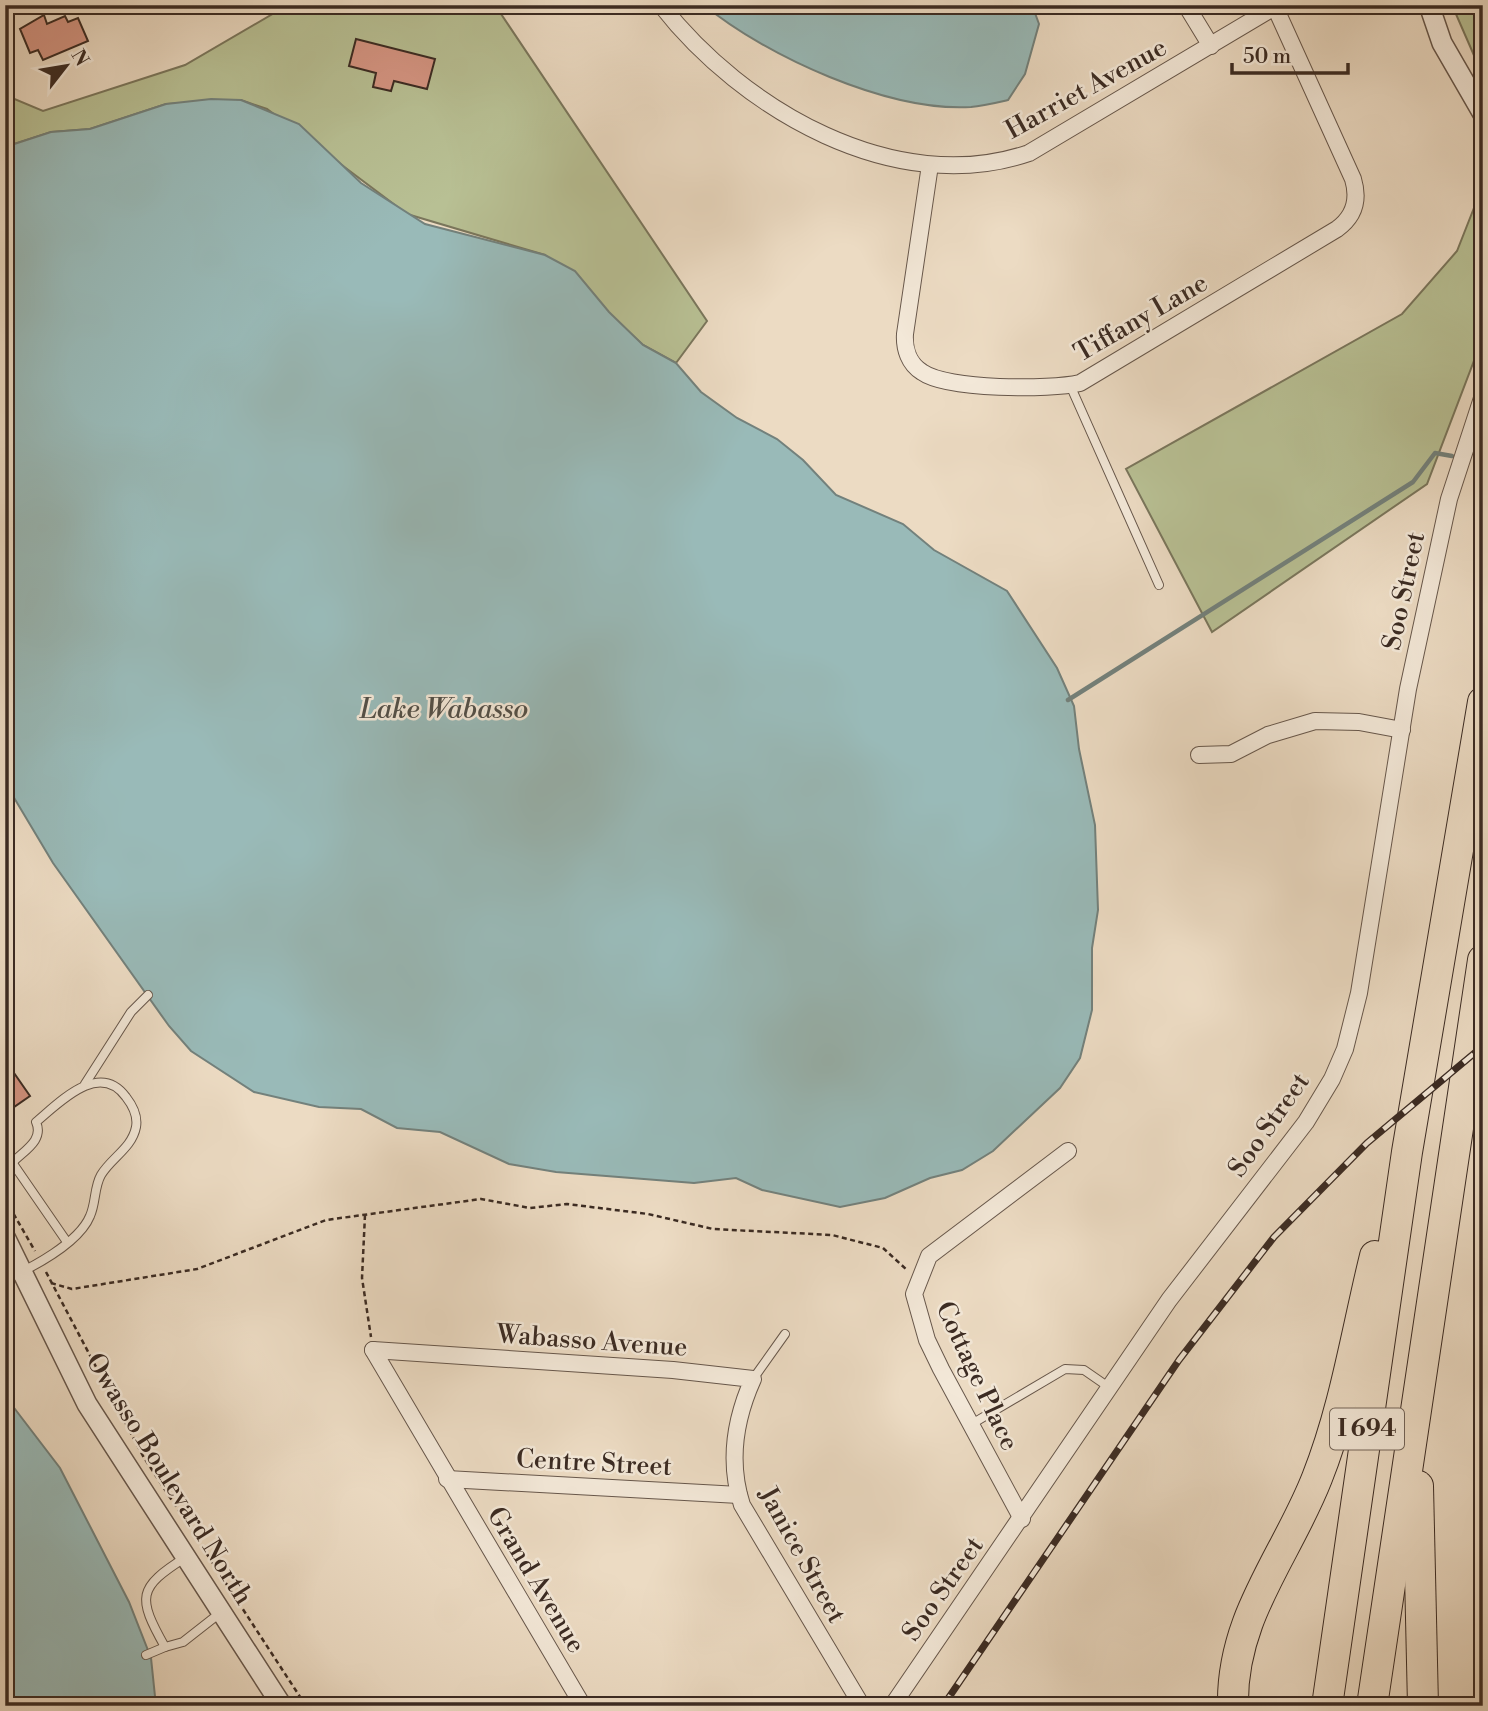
<svg xmlns="http://www.w3.org/2000/svg" width="1488" height="1711" font-family="'Libre Bodoni',serif">
<style>
.green{fill:#b8c094;stroke:#7a765c;stroke-width:2}
.water{fill:#99bab8;stroke:#73817c;stroke-width:2}
.lines{fill:none;stroke-linecap:round;stroke-linejoin:round}
.stream{stroke:#73817c;stroke-width:4.5}
.building{fill:#d59583;stroke:#3b2b23;stroke-width:2}
.service-casing{stroke:#67574b;stroke-width:10}
.minor-casing{stroke:#67574b;stroke-width:18}
.tertiary-casing{stroke:#67574b;stroke-width:22}
.motorway-casing{stroke:#3b2b23;stroke-width:32}
.path{stroke:#3b2b23;stroke-width:2.5;stroke-dasharray:5 3.5;stroke-linecap:butt}
.service{stroke:#f3e8d8;stroke-width:8}
.minor{stroke:#f3e8d8;stroke-width:16}
.tertiary{stroke:#f3e8d8;stroke-width:19}
.motorway{stroke:#ecdbc3;stroke-width:30}
.rail-casing{stroke:#3b2b23;stroke-width:7}
.rail{stroke:#f3e8d8;stroke-width:4.5;stroke-dasharray:13;stroke-linecap:butt}
.labels{text-anchor:middle;dominant-baseline:central;stroke-width:5;stroke-linejoin:round;paint-order:stroke}
.shield{fill:#f3e8d8;stroke:#726459;stroke-width:2}
.shield-label{font-size:24px;font-weight:bold;fill:#3b2b23}
.street-label{font-size:26px;fill:#3b2b23;stroke:#f3e8d8}
.water-label{font-size:28px;font-style:italic;fill:#524f48;stroke:#f3e8d8}
</style>
<rect width="100%" height="100%" fill="#ecdbc3"/>
<filter id="stains"><feTurbulence type="fractalNoise" baseFrequency=".00286" numOctaves="4"/><feColorMatrix values="0 0 0 0 .2 0 0 0 0 .09 0 0 0 0 .02 0 0 0 .5 -.17"/></filter>
<radialGradient id="worn" r=".72"><stop offset=".6" stop-color="#630" stop-opacity="0"/><stop offset="1" stop-color="#630" stop-opacity=".3"/></radialGradient>
<!-- green -->
<g class="green">
<path d="M288 5H495L707 321 676 363 643 345 545 255 407 214 267 109 241 100 166 104 90 129 51 132 5 147V95L43 111 185 65Z"/>
<path d="M1452 5H1483V76Z"/>
<path d="M1483 185V337L1427 484 1212 632 1126 469 1402 314 1457 251Z"/>
</g>
<!-- water -->
<g class="water">
<path d="M704 5H1032L1039 24 1025 74 1008 100C995 103 983 106 971 107 888 112 766 56 704 5Z"/>
<path d="M211 99 241 100 299 124 361 183 425 224 545 255 575 271 609 312 643 345 676 363 701 392 737 418 777 439 803 460 836 495 903 524 934 550 1007 591 1057 668 1074 706 1079 749 1095 825 1098 910 1092 948V1010L1080 1058 1060 1088 993 1151 962 1170 930 1178 885 1198 840 1207 762 1190 736 1178 694 1183 556 1172 509 1164 440 1132 397 1128 361 1109 319 1107 254 1092 191 1051 169 1026 53 863 7 786 5 147 51 132 90 129 166 104Z"/>
<path d="M5 1396 60 1468 129 1602 151 1658 156 1706H5Z"/>
</g>
<g class="lines">
<!-- stream -->
<path class="stream" d="M1068 700 1413 482 1435 453 1452 456"/>
</g>
<!-- building -->
<g class="building">
<path d="M44 15 47 24 65 16 68 22 78 18 88 41 43 60 38 50 30 53 20 29Z"/>
<path d="M356 39 435 59 427 89 394 81 391 91 373 87 376 73 349 66Z"/>
<path d="M5 1060 30 1096 14 1107 5 1094Z"/>
</g>
<g class="lines">
<defs>
<g id="service">
<path d="M1070 385 1159 585"/>
<path d="M85 1084 131 1012 148 995"/>
<path d="M5 1152 67 1242"/>
<path d="M5 1280C31 1268 79 1243 90 1216 96 1203 94 1187 101 1175 111 1158 132 1148 136 1127 138 1116 133 1106 126 1097 99 1060 59 1103 36 1122 44 1140 25 1150 13 1162"/>
<path d="M753 1379 785 1334"/>
<path d="M970 1425 1065 1369 1084 1370 1110 1388"/>
<path d="M186 1557C137 1588 137 1597 165 1647L183 1642 220 1613"/>
<path d="M146 1655 165 1647"/>
</g>
<g id="minor">
<path d="M661 5C742 109 895 199 1029 153L1278 5"/>
<path d="M1186 5 1211 46"/>
<path d="M930 165 905 334C904 349 909 364 922 372 947 390 1050 390 1080 383L1337 229C1355 216 1359 199 1353 179L1275 7"/>
<path d="M1199 755 1231 754 1268 735 1315 721 1359 722 1402 730"/>
<path d="M373 1350 673 1370 753 1379C735 1419 728 1462 742 1505L862 1706"/>
<path d="M373 1350 583 1706"/>
<path d="M447 1479 739 1495"/>
<path d="M1022 1519 941 1369 927 1340 914 1294 929 1256 1068 1151"/>
<path d="M892 1706 1169 1300 1306 1122 1332 1079 1345 1049 1359 993 1408 689 1449 499 1483 395"/>
</g>
<g id="tertiary">
<path d="M1429 5 1442 43 1483 114"/>
<path d="M5 1237 87 1404 282 1706"/>
</g>
<g id="motorway">
<path d="M1418 1486 1423 1706"/>
<path d="M1233 1706C1231 1617 1286 1557 1317 1478 1345 1408 1357 1329 1375 1256"/>
<path d="M1327 1706 1407 1152 1483 702"/>
<path d="M1372 1706 1483 960"/>
</g>
</defs>
<!-- service casing -->
<use href="#service" class="service-casing"/>
<!-- minor casing -->
<use href="#minor" class="minor-casing"/>
<!-- tertiary casing -->
<use href="#tertiary" class="tertiary-casing"/>
<!-- motorway casing -->
<use href="#motorway" class="motorway-casing"/>
<!-- path -->
<g class="path">
<path d="M5 1199 35 1251"/>
<path d="M365 1215 362 1278 371 1337"/>
<path d="M46 1272 143 1456 306 1706"/>
<path d="M51 1283 72 1289 197 1269 326 1220 481 1199 530 1208 567 1204 648 1214 713 1229 832 1235 883 1248 907 1270"/>
</g>
<!-- service -->
<use href="#service" class="service"/>
<!-- minor -->
<use href="#minor" class="minor"/>
<!-- tertiary -->
<use href="#tertiary" class="tertiary"/>
<!-- motorway -->
<use href="#motorway" class="motorway"/>
<defs>
<path id="rail" d="M943 1706 1179 1360 1274 1237 1367 1143 1483 1046"/>
</defs>
<!-- rail casing -->
<use href="#rail" class="rail-casing"/>
<!-- rail -->
<use href="#rail" class="rail"/>
</g>
<g class="labels">
<!-- shield labels -->
<rect class="shield" x="1330" y="1408.5" width="74" height="41" rx="5"/>
<g class="shield-label">
<text x="1367" y="1429">I 694</text>
</g>
<!-- street labels -->
<g class="street-label">
<text transform="translate(1086 89) rotate(-29)">Harriet Avenue</text>
<text transform="translate(1141 318) rotate(-30)">Tiffany Lane</text>
<text transform="translate(1404 591) rotate(-78)">Soo Street</text>
<text transform="translate(1269 1125) rotate(-55)">Soo Street</text>
<text transform="translate(592 1341) rotate(4)">Wabasso Avenue</text>
<text transform="translate(977 1376) rotate(65)">Cottage Place</text>
<text transform="translate(594 1463) rotate(3)">Centre Street</text>
<text transform="translate(169 1479) rotate(58)">Owasso Boulevard North</text>
<text transform="translate(802 1555) rotate(61)">Janice Street</text>
<text transform="translate(536 1580) rotate(59)">Grand Avenue</text>
<text transform="translate(943 1589) rotate(-55)">Soo Street</text>
</g>
<!-- water labels -->
<g class="water-label">
<text x="444" y="709">Lake Wabasso</text>
</g>
</g>
<!-- margin -->
<rect width="1488" height="1711" fill="none" stroke="#ecdbc3" stroke-width="28"/>
<rect x="7" y="7" width="1474" height="1697" fill="none" stroke="#3b2b23" stroke-width="3.5"/>
<rect x="14" y="14" width="1460" height="1683" fill="none" stroke="#3b2b23" stroke-width="2"/>
<!-- north arrow -->
<g transform="translate(66 66) rotate(59)" stroke="#f3e8d8" stroke-width="5" paint-order="stroke">
<path d="M0-5L12 26L0 18L-12 26Z" fill="#3b2b23"/>
<text y="-10" font-size="19" font-weight="bold" text-anchor="middle" fill="#3b2b23">N</text>
</g>
<!-- scale -->
<path d="M1232 63v10h116v-10" fill="none" stroke="#3b2b23" stroke-width="3.5"/>
<text x="1243" y="63" font-size="21" fill="#3b2b23" stroke="#f3e8d8" stroke-width="5" paint-order="stroke">50 m</text>
<rect width="100%" height="100%" filter="url(#stains)"/>
<rect width="100%" height="100%" fill="url(#worn)"/>
</svg>
